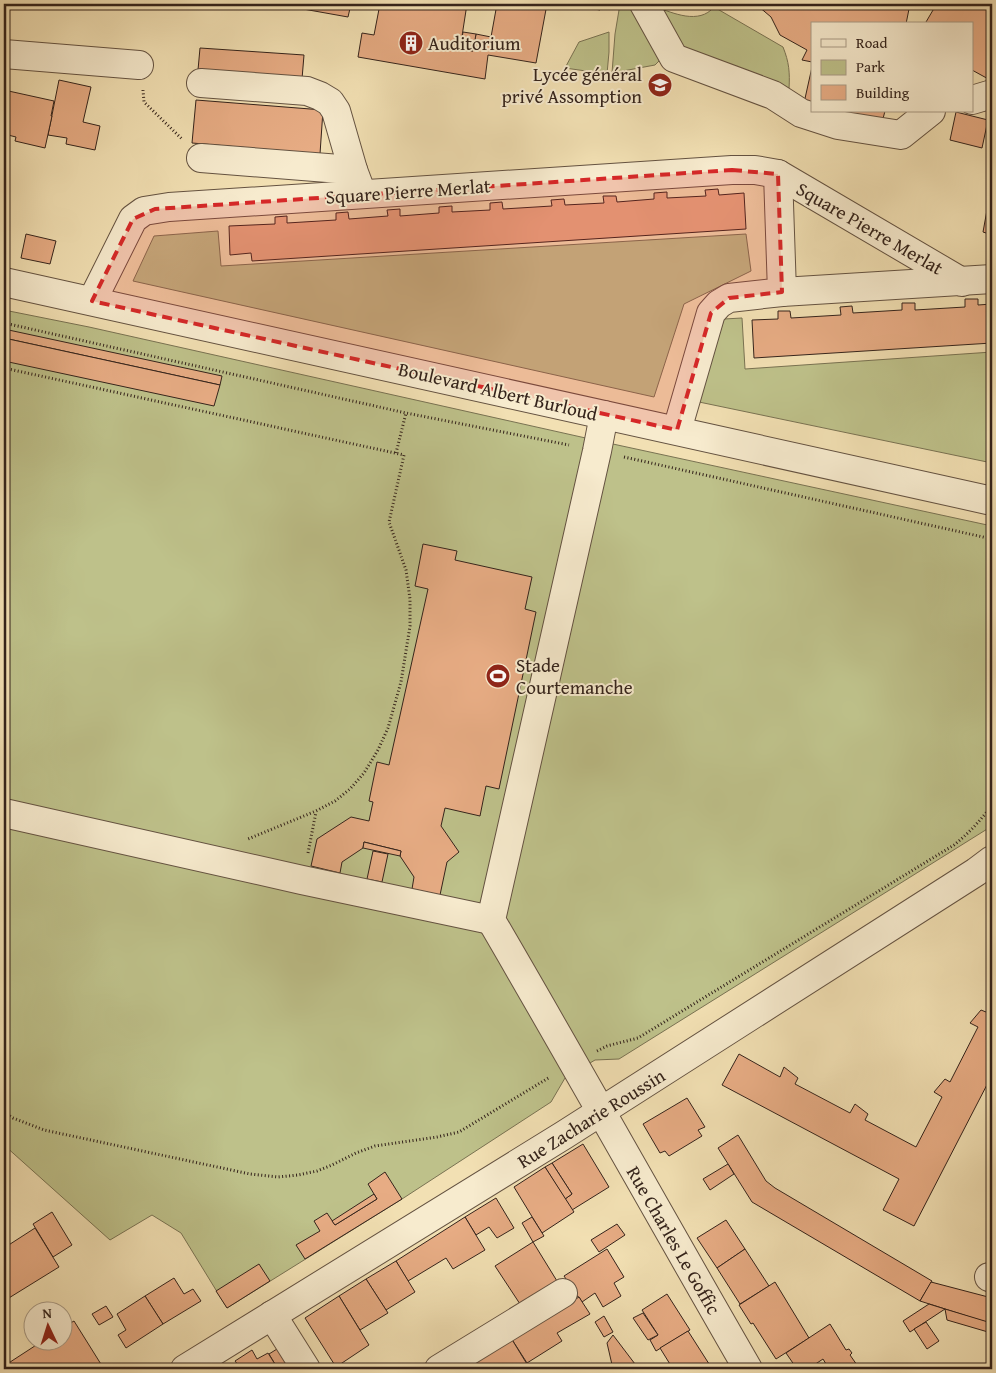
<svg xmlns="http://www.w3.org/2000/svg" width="996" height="1373" font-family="'Gentium Book Plus',serif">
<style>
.green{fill:#bec18a;stroke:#797252}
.building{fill:#e7ac84;stroke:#34231b}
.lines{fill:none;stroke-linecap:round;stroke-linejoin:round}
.minor-casing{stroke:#645241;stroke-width:30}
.path{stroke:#34231b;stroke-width:3;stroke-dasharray:1 2.5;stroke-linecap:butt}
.minor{stroke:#f7ebce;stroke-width:28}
.marked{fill:#d62828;fill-opacity:0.2;stroke:#d62828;stroke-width:4;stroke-dasharray:10 6;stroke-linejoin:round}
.labels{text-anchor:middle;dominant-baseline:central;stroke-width:4;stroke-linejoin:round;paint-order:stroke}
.poi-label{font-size:19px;fill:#34231b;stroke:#f7ebce;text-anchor:start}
.street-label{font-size:19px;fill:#34231b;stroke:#f7ebce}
</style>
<rect width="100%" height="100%" fill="#f2e0b3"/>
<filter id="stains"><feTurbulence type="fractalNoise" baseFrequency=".004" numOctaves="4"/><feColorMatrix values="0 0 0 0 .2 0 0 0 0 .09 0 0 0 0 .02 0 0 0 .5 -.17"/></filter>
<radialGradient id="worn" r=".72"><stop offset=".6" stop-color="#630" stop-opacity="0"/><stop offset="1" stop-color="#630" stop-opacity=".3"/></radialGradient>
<!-- green -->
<g class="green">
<path d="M620 4H633L660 60 655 65 612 73 615 34Z"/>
<path d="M656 7C673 13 699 25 714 7L783 47C789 62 790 72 789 89L784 94 681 52Z"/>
<path d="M609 32V52L607 74 565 68 579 42Z"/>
<path d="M218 231 221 266 746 234 751 271 684 304 654 397 133 281 154 236Z"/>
<path d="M4 310 89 327 599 441 992 526V826L619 1059 595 1060 565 1078 551 1102 402 1199 227 1308 181 1233 152 1215 110 1240 4 1145Z"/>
<path d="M742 318 745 369 992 352V463L699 402 724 319Z"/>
</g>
<!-- building -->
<g class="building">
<path d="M293 4H351L348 17 292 7Z"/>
<path d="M380 4H467L460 49 473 51 476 34 491 37 497 4H547L536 63 488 55 485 79 358 57 362 33 374 35Z"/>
<path d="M565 4H602L600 10Z"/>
<path d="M752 4H910L906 24H812V62L802 60 807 50 780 35 771 17 758 6Z"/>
<path d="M933 4H992V81L972 70V24H930L926 22 936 5Z"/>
<path d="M463 32 476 34 473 51 460 49Z"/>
<path d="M200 48 304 55 302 79 198 70Z"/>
<path d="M812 67V105L804 103Z"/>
<path d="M59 80 91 87 83 122 100 126 95 150 66 144 67 138 48 135Z"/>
<path d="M4 90 54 101 51 116H52L45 148 15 141 16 137 4 134Z"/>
<path d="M196 100 323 110 320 154 192 143Z"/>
<path d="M813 111H885L880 130Z"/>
<path d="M956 112 988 120 982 148 950 140Z"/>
<path d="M718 189 719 195 744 193 746 229 252 261 251 253 230 255 229 226 275 224V217L287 216V223L336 220V213L348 212 349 219 388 216 387 210 400 209V216L439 213V207L452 206V212L490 210V203L502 202 503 209 552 206 551 200 564 199 565 205 604 203 603 196H616L617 202 654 199V193L667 192V198L706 196 705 190Z"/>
<path d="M987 210 992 211V235L983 232Z"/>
<path d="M26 234 56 241 50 264 21 258Z"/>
<path d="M965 299H978V305L992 304V343L754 358 752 320 778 319V311H790L791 318 841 315 840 307 852 306 853 313 902 310V303H915V310L965 307Z"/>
<path d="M4 329 222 376 220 385 4 338Z"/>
<path d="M4 338 220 385 214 406 4 361Z"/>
<path d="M423 544 457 551 455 560 532 577 525 609 536 612 499 789 486 786 480 816 445 808 441 826 459 852 447 862 440 895 412 889 414 877 400 856 401 851 364 842 363 848 342 862 340 873 311 866 317 839 351 817 369 821 373 802 369 801 377 762 389 765 428 589 415 586Z"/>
<path d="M364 842 401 851 400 856 363 848Z"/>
<path d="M373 851 388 854 382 882 367 879Z"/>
<path d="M992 1000V1075L914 1226 883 1210 899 1179 722 1085 739 1054 780 1077 784 1067 798 1078 795 1084 850 1113 855 1104 868 1114 865 1120 916 1147 942 1097 934 1092 945 1079 950 1082 978 1027 970 1023 981 1010 986 1012Z"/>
<path d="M687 1098 705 1127 698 1130 702 1136 669 1156 665 1151 660 1153 643 1124Z"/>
<path d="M738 1135 766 1181 775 1188 932 1281 920 1301 752 1202 718 1148Z"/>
<path d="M583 1144 609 1187 572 1210 565 1199 572 1194 552 1163Z"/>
<path d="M552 1163 572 1194 565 1199 545 1167Z"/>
<path d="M728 1164 734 1174 710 1190 703 1179Z"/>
<path d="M545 1167 574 1212 542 1233 514 1187Z"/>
<path d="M385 1172 402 1199 305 1259 296 1245 320 1231 314 1221 327 1213 335 1225 377 1199 368 1184Z"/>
<path d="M374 1194 377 1199 335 1225 332 1221Z"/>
<path d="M496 1198 514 1228 497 1238 489 1227 476 1235 465 1217Z"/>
<path d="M52 1212 72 1245 53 1257 33 1224Z"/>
<path d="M465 1217 485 1250 453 1269 446 1258 408 1281 396 1261Z"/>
<path d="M532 1217 544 1236 533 1242 522 1223Z"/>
<path d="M726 1220 745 1249 717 1268 697 1238Z"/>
<path d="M617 1224 625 1235 599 1252 591 1240Z"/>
<path d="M35 1228 59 1267 4 1301V1248Z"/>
<path d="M533 1242 557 1281 520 1304 495 1266Z"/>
<path d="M607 1249 624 1277 614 1283 621 1296 603 1307 595 1293 582 1302 579 1297H578L564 1276Z"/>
<path d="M745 1249 769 1286 740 1304 717 1268Z"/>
<path d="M396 1261 415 1292 386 1310 366 1279Z"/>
<path d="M259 1264 270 1281 227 1308 216 1291Z"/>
<path d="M174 1278 184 1294 193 1289 201 1301 163 1324 145 1296Z"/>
<path d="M366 1279 388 1313 360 1330 339 1296Z"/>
<path d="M775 1282 809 1338 776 1359 753 1323 751 1324 739 1305Z"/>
<path d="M931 1282 992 1298V1324L920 1301Z"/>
<path d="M667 1294 690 1330 656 1351 650 1340 658 1335 642 1310Z"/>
<path d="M145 1296 163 1324 126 1348 118 1335 126 1330 117 1314Z"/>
<path d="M339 1296 369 1345 336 1367 305 1318Z"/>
<path d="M579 1297 590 1314 557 1333 562 1341 527 1363 511 1338Z"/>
<path d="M929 1304 945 1309 910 1332 903 1321Z"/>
<path d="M106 1306 113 1317 99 1325 92 1314Z"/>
<path d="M945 1309 988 1322V1332L947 1320Z"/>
<path d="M643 1313 658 1335 648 1340 633 1318Z"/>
<path d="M604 1316 613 1332 604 1337 595 1322Z"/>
<path d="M74 1321 104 1369H4V1366L44 1340H62V1328Z"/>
<path d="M926 1322 939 1341 927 1349 914 1329Z"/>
<path d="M830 1324 846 1350 849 1349 852 1353 850 1355 857 1365 852 1369H829L823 1359 808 1369H797L786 1353Z"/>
<path d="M688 1331 711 1367 708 1369H673L660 1348Z"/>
<path d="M613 1335 635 1364 626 1369H613L607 1343Z"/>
<path d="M511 1338 530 1369H479L474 1361Z"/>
<path d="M277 1349 293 1369H278L269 1354Z"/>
<path d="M252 1350 257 1359 268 1353 278 1369H241L235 1361Z"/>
</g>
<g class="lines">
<defs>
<g id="minor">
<path d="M644 4 674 58 773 95 801 113 838 125 901 135 931 111"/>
<path d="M4 54 139 65"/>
<path d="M201 83 307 91 320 96 330 102 336 111 353 170 362 194"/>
<path d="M972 100 992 94"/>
<path d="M201 158 353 170"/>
<path d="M778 174 962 282"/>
<path d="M4 282 992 501"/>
<path d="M782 292 992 279"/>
<path d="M92 301 133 219 144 211 169 207 732 170H755L778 174 782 292 729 298 719 304 711 313 677 430"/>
<path d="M604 415 597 451 491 920C578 1069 662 1220 748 1369"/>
<path d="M4 813 302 880 491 920"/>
<path d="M989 1277 992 1278"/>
<path d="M272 1315 306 1369"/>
<path d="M185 1369 564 1135 976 872 992 860"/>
<path d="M439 1369 563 1293"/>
</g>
</defs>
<!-- minor casing -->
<use href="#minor" class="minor-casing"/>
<!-- path -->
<g class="path">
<path d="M143 90 144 102 183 140"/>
<path d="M4 323 406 413 569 445"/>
<path d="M4 368 404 455 389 522 406 570 410 599V626L401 682 388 728 378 750 364 773 350 789 335 801 316 811 248 839"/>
<path d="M396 453 406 413"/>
<path d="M624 457 992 539"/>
<path d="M308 853 316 812"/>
<path d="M597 1051 607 1046 638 1038 954 845C969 833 981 820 992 805"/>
<path d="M4 1112 13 1118 44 1130 250 1174 278 1177 298 1175 317 1171 332 1165 356 1153 375 1146 437 1137 459 1132 550 1077"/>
</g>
<!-- minor -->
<use href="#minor" class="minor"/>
</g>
<!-- marked area -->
<path class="marked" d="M732 170 778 174 782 292 729 298 711 313 677 430 92 301 133 219 155 209Z"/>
<!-- icons -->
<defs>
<symbol id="building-disc" viewBox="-11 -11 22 22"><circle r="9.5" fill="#8f2418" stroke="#f7ebce"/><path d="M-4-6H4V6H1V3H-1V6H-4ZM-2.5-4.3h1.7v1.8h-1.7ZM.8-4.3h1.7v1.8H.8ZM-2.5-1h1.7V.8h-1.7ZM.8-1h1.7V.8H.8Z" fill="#fff"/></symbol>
<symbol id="school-disc" viewBox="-11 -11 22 22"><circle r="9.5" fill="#8f2418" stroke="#f7ebce"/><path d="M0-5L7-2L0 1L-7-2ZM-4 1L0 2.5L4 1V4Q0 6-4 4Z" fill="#fff"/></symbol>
<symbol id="stadium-disc" viewBox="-11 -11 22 22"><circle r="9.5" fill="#8f2418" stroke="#f7ebce"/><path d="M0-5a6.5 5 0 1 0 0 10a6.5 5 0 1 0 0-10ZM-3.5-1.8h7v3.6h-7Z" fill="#fff"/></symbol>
</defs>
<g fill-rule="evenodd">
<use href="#building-disc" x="397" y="29" width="28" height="28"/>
<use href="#school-disc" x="646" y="71" width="28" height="28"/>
<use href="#stadium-disc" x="484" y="662" width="28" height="28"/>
</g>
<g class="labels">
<!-- poi labels -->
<g class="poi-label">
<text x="428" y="43">Auditorium</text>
<text x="642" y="74" text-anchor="end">Lycée général<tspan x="642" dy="22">privé Assomption</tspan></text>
<text x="516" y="665">Stade<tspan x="516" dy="22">Courtemanche</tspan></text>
</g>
<!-- street labels -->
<g class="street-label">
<text transform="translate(408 191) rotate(-4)">Square Pierre Merlat</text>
<text transform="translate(870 228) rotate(30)">Square Pierre Merlat</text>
<text transform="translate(498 391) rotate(13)">Boulevard Albert Burloud</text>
<text transform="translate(591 1118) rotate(-32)">Rue Zacharie Roussin</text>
<text transform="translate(674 1240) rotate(60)">Rue Charles Le Goffic</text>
</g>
</g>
<!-- margin -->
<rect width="996" height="1373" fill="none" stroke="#f2e0b3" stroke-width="20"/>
<rect x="5" y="5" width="986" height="1363" fill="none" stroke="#34231b" stroke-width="2.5"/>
<rect x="10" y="10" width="976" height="1353" fill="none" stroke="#34231b"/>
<!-- legend -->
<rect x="811" y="22" width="162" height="90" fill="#f7ebce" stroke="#a99b86"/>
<rect x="821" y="39" width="25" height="8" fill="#f7ebce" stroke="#a99b86"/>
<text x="856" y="48" font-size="15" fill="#34231b">Road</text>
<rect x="821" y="60" width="25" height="15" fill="#bec18a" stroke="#a99b86"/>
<text x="856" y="72" font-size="15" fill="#34231b">Park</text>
<rect x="821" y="85" width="25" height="15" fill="#e7ac84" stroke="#a99b86"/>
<text x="856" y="98" font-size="15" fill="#34231b">Building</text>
<!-- north arrow -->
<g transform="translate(48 1326) rotate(356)"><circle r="24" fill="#f7ebce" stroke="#a99b86"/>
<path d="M0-4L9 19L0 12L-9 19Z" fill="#8f2418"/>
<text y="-8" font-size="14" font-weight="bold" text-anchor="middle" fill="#34231b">N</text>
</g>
<rect width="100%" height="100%" filter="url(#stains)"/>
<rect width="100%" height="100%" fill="url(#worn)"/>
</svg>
